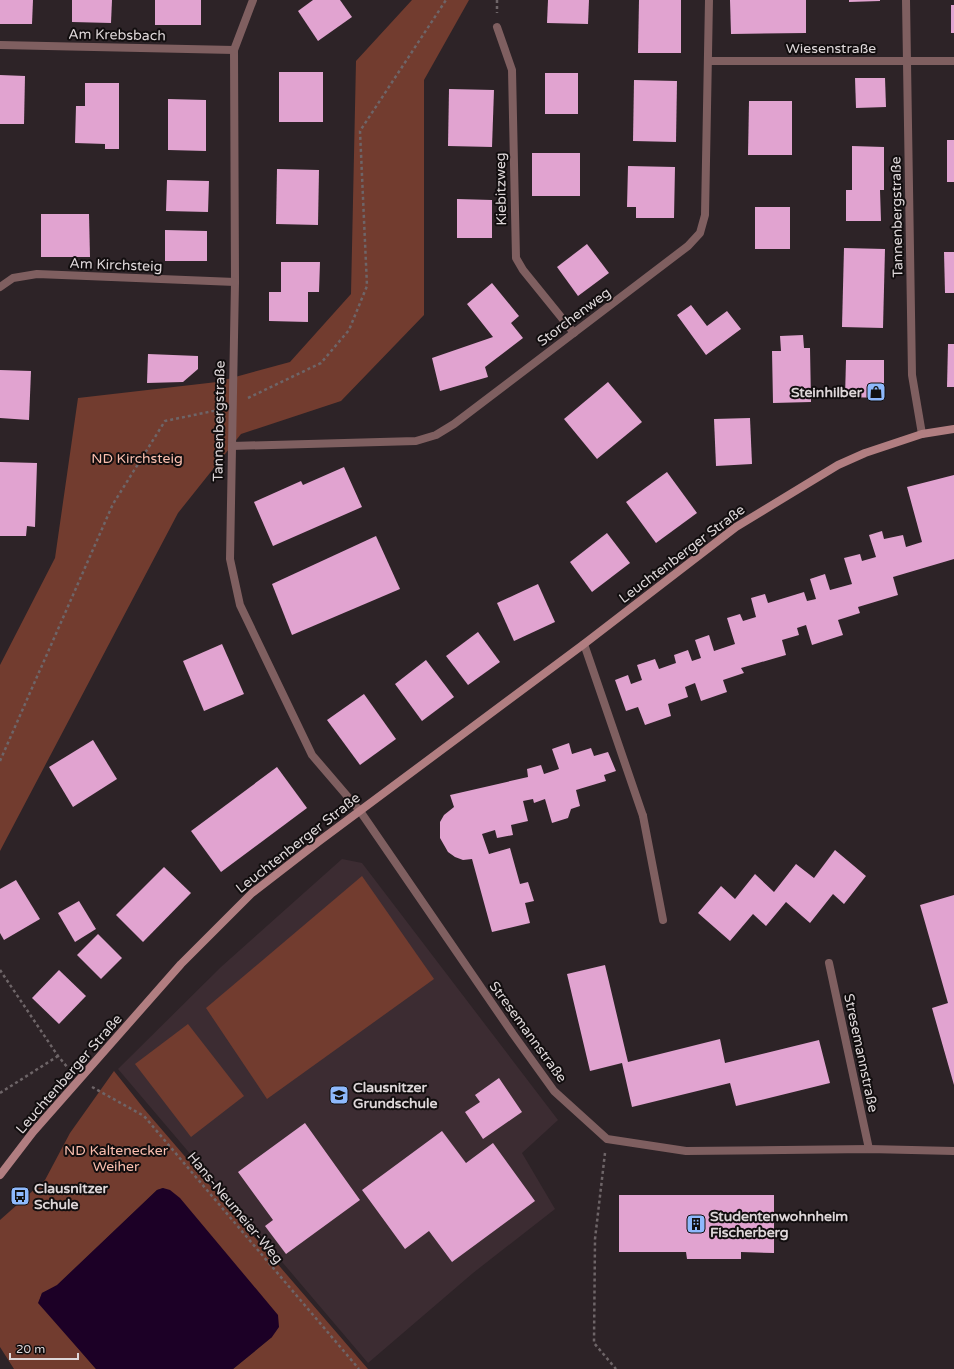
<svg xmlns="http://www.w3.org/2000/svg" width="954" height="1369" font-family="'Varela Round',sans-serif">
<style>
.built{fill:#3c2c32}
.green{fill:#723c2f}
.water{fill:#1c0026}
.building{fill:#e1a3d0}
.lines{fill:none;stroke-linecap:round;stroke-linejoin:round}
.path{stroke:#6e6568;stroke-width:2.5;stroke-dasharray:3 3;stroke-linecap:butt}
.lane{stroke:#7f5f60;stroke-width:8}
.street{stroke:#7f5f60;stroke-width:8}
.secondary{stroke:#b17e81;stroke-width:8}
.labels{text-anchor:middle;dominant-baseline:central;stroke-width:4;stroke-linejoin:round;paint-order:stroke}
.street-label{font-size:14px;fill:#ded7d9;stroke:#120e0f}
.poi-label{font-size:14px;font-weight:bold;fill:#ded7d9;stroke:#120e0f;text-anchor:start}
.park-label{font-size:14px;fill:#fbbfaf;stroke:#120e0f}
</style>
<rect width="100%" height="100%" fill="#2d2327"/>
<!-- built -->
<path class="built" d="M342 859 362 863 558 1120 522 1153 555 1209 473 1273 368 1363 118 1069 221 967Z"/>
<!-- green -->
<g class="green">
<path d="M412 0H469L424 80V315L341 401 241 434 178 513 0 851V665L55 558 78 398 217 382 290 362 351 294 356 61Z"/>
<path d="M362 876 434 979 267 1099 206 1008Z"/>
<path d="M188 1024 244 1096 191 1137 135 1064Z"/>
<path d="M114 1071 145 1110 368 1369H233L272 1337 163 1188 157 1190 57 1286 42 1293 39 1302 96 1369H14L0 1347V1220L45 1180 70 1133Z"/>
</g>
<!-- water -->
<path class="water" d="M163 1188 170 1190 180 1198 278 1315 279 1327 272 1337 233 1369H96L38 1303 42 1293 57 1285 157 1190Z"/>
<!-- building -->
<g class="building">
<path d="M0 0H33L32 24H0Z"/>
<path d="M72 0H112L111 23 72 22Z"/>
<rect x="155" y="0" width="46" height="25"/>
<path d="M313 0H340L352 17 318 41 298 11Z"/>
<path d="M548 0H589L588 24 547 23Z"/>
<path d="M639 0H681V53H638Z"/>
<path d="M730 0H806V33L731 34Z"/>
<path d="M849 0H880V1L849 2Z"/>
<rect x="951" y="5" width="3" height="28"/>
<rect x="279" y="72" width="44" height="50"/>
<rect x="545" y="73" width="33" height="41"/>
<path d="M0 75 25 76 24 124H0Z"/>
<path d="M855 78H885L886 107 856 108Z"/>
<path d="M634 80 677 81 676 142 633 141Z"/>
<path d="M85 83H119V149H105V144L75 143 76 106H85Z"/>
<path d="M449 89 494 90 492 147 448 146Z"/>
<path d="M168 99 206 100V151L168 150Z"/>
<path d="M749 101H792V155H748Z"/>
<rect x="947" y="140" width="7" height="42"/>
<path d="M852 146 884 147V190H880L881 221H846V190H852Z"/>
<rect x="532" y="153" width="48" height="43"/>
<path d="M628 166 675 167 674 218H636V207H627Z"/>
<path d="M277 169 319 170 318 225 276 224Z"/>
<path d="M167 180 209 181 208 212 166 211Z"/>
<path d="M457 199 492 200V238H457Z"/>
<rect x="755" y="207" width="35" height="42"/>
<path d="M41 214H89L90 257H41Z"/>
<path d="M165 230 207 231V261H165Z"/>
<path d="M587 244 609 273 578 296 557 267Z"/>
<path d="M844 248 885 249 883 328 842 327Z"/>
<path d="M944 252H954V293H945Z"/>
<path d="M281 262H320L319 292H308V322L269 321V292H281Z"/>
<path d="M492 283 519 316 511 323 523 338 485 367 488 377 440 391 432 358 493 337 467 304Z"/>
<path d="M691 305 707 326 727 311 741 329 706 355 677 315Z"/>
<path d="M803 335 804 348H810L811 402 773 403 772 351H781L780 336Z"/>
<path d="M948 344H954V387H947Z"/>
<path d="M148 354 198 356V369L183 382 147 383Z"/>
<path d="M846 360H884V398L845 397Z"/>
<path d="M0 370 31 371 29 420 0 418Z"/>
<path d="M608 382 642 422 597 459 564 419Z"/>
<path d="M750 418 752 464 716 466 714 419Z"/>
<path d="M0 462 37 463 35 527 27 526 26 536H0Z"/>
<path d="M344 467 362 507 273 546 254 502 301 481 303 485Z"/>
<path d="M667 472 697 513 656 543 626 502Z"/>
<path d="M954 475V559L893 577 898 595 858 607 860 613 838 620 843 635 812 645 806 625 797 628 799 635 782 640 786 655 741 668 744 673 723 680 727 692 701 701 695 683 685 687 688 697 668 704 671 716 645 725 638 707 626 711 615 680 628 675 631 684 642 680 637 665 655 659 659 669 676 663 674 655 688 650 692 661 701 658 695 640 709 635 714 651 735 644 727 618 740 614 743 621 756 617 751 598 765 594 768 603 804 592 807 601 816 599 810 579 825 574 830 590 852 584 844 558 860 554 862 561 876 557 869 535 882 531 884 539 903 535 906 547 922 542 907 487Z"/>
<path d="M607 533 630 563 592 592 570 562Z"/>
<path d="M376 536 400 589 292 635 272 584Z"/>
<path d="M538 584 555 622 514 641 497 603Z"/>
<path d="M478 632 500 662 468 685 446 656Z"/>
<path d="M222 644 244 694 204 711 183 661Z"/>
<path d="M426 660 454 697 422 721 395 684Z"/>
<path d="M364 694 396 739 360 765 327 720Z"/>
<path d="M93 740 117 779 73 807 49 767Z"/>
<path d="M569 743 572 754 591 748 594 756 608 752 616 771 604 775 606 781 576 790 580 806 571 809 568 818 552 823 545 799 534 803 533 799 523 801 528 821 511 825 513 835 497 838 495 830 482 834 489 854 510 848 520 884 528 882 534 901 525 903 530 923 492 932 472 859 463 860 455 857 448 852 440 838V822L444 815 454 807 450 795 528 777 527 769 541 765 544 774 559 769 552 749Z"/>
<path d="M277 767 307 808 221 872 191 831Z"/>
<path d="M835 850 866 876 844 904 833 894 810 923 786 902 766 926 753 914 730 941 698 913 721 886 735 899 755 874 774 892 796 864 814 878Z"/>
<path d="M164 867 191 893 143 942 116 915Z"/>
<path d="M16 880 40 919 4 940 0 933V889Z"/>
<path d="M954 895V1085L932 1008 948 1003 920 905Z"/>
<path d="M79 901 96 929 75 942 58 913Z"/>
<path d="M98 934 122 958 101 979 77 955Z"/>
<path d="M605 965 628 1062 720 1039 725 1063 819 1040 830 1083 736 1106 730 1083 632 1107 622 1063 590 1071 567 974Z"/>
<path d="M59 970 86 996 59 1024 32 998Z"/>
<path d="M499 1078 522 1112 483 1139 465 1112 480 1102 475 1095Z"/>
<path d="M305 1123 360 1200 286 1254 265 1226 273 1220 238 1172Z"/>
<path d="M442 1131 466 1163 493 1143 535 1201 452 1262 429 1231 405 1249 362 1190Z"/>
<path d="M619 1195H774V1253L741 1252V1259H687L686 1252H619Z"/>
</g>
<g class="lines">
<!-- path -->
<g class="path">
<path d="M497 0V13"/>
<path d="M248 398 321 363 349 330 367 286 360 131 446 0"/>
<path d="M0 761 113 504 165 421 218 410"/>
<path d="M0 970 58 1056 68 1068"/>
<path d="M92 1087 144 1116 359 1369"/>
<path d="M0 1093 58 1056"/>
<path d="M605 1153 595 1239 594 1343 616 1369"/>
</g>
<!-- lane -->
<path class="lane" d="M643 816 663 920"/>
<!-- street -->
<g class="street">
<path d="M253 0 234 50 235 282 230 559 240 605 312 755 360 811 513 1034 554 1091 607 1139 686 1151 869 1149 954 1151"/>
<path d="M906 0 912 375 922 434"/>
<path d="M497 27 512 70 516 258 523 270 574 333"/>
<path d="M0 45 234 50"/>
<path d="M708 61H954"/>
<path d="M0 287 13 278 37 274 235 282"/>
<path d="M232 446 416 441 436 435 454 424 688 246 700 233 705 215 709 0"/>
<path d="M584 644 643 816"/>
<path d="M829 963 869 1149"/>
</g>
<!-- secondary -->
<path class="secondary" d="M0 1175 33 1132 181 964 252 893 318 842 584 644 736 527 838 465 865 453 922 434 954 429"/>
</g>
<!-- icons -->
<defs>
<symbol id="shop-square" viewBox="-11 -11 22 22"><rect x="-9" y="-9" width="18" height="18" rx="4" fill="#8eb9fc" stroke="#120e0f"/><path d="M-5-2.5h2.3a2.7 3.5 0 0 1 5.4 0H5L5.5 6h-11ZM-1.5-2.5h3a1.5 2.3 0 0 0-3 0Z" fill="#111"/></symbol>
<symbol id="school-square" viewBox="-11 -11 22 22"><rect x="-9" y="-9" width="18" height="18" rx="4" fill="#8eb9fc" stroke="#120e0f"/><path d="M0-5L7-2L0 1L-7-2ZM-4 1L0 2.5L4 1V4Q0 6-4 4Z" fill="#111"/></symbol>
<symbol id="bus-square" viewBox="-11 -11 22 22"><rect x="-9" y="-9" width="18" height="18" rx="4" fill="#8eb9fc" stroke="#120e0f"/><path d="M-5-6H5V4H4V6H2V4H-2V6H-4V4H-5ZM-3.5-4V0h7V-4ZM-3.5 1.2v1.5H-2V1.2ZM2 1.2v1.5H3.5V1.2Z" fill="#111"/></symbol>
<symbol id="building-square" viewBox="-11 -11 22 22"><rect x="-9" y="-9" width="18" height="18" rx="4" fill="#8eb9fc" stroke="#120e0f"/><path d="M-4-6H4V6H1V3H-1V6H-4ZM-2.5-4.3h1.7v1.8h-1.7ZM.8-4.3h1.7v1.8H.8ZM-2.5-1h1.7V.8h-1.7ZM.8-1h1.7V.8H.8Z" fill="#111"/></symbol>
</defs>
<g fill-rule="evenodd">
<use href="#shop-square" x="865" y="381" width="22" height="22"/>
<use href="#school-square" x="328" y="1084" width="22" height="22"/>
<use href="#bus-square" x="9" y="1185" width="22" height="22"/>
<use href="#building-square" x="685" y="1213" width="22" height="22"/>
</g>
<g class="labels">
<!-- street labels -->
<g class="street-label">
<text transform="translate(117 35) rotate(1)">Am Krebsbach</text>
<text x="831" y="48">Wiesenstraße</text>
<text transform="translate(501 189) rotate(-91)">Kiebitzweg</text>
<text transform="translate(897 217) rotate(-91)">Tannenbergstraße</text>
<text transform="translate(116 265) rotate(2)">Am Kirchsteig</text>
<text transform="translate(574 317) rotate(-37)">Storchenweg</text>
<text transform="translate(219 421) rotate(-89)">Tannenbergstraße</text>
<text transform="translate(682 554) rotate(-37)">Leuchtenberger Straße</text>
<text transform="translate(298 843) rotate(-38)">Leuchtenberger Straße</text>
<text transform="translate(528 1032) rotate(54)">Stresemannstraße</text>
<text transform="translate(861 1053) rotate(78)">Stresemannstraße</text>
<text transform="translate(69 1074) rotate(-49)">Leuchtenberger Straße</text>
<text transform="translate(235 1208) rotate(50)">Hans-Neumeier-Weg</text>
</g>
<!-- poi labels -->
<g class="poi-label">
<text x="862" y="392" text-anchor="end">Steinhilber</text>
<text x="353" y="1087">Clausnitzer<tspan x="353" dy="16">Grundschule</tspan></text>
<text x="34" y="1188">Clausnitzer<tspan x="34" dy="16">Schule</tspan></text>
<text x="710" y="1216">Studentenwohnheim<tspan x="710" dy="16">Fischerberg</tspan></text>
</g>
<!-- park labels -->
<g class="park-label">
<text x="137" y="458">ND Kirchsteig</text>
<text x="116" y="1150">ND Kaltenecker<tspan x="116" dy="16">Weiher</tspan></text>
</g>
</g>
<!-- scale -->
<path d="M10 1353v6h68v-6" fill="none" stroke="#ded7d9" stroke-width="2"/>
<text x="16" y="1353" font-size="12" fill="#ded7d9" stroke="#120e0f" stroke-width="3" paint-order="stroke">20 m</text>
</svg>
